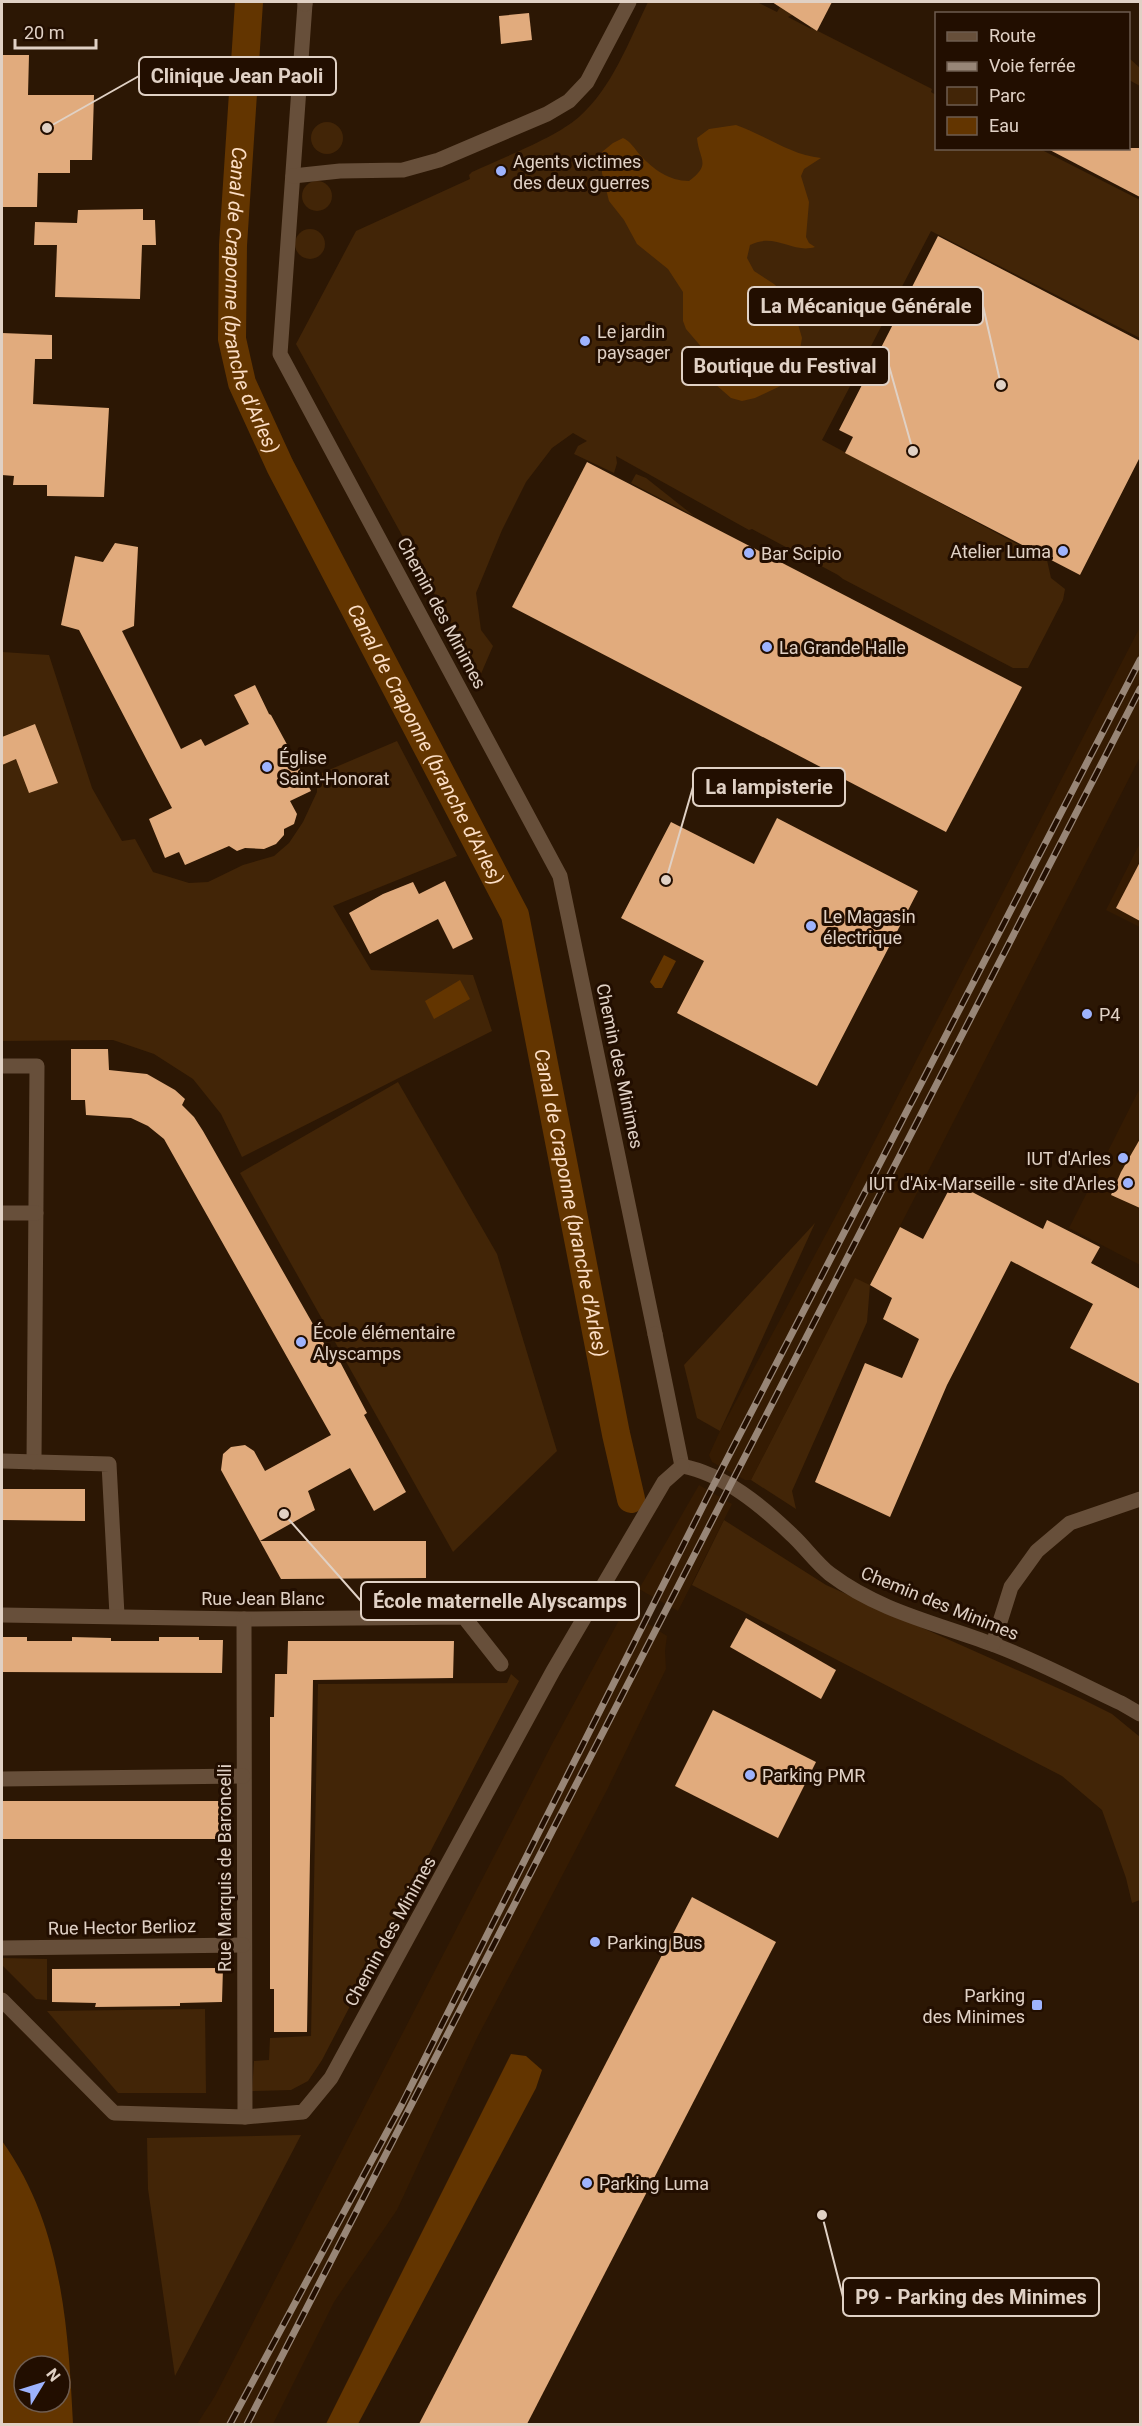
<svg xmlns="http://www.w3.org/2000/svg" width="1142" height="2426" font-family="Roboto,sans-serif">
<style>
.built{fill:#351b02}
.green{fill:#422507}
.water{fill:#633500;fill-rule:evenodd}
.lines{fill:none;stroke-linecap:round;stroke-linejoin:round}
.canal{stroke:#633500;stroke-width:28}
.building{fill:#e1ab7d}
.pedestrian{stroke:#674f3a;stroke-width:15}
.minor{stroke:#674f3a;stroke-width:15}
.rail-casing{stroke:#988677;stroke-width:7}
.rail{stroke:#220e00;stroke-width:4.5;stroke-dasharray:14;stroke-linecap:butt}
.poi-dot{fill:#9eb3fd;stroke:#220e00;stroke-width:2}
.labels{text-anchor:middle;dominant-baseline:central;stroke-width:6;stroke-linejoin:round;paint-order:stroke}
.poi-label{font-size:18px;fill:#e0d1c5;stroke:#220e00;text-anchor:start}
.street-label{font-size:18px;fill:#e0d1c5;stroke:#220e00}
.water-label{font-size:20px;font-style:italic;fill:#fcdec5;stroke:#220e00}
.leader{fill:none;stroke:#e0d1c5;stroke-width:2}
.callout-dot{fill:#e0d1c5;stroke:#220e00;stroke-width:2}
.callout{fill:#220e00;stroke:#e0d1c5;stroke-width:2}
.callout-label{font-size:20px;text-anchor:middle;font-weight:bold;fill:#e0d1c5}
</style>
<rect width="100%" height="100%" fill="#2c1704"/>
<!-- built -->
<g class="built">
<path d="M1140 627V757L870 1285 855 1279 751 1480H745L712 1462 709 1455 720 1431 839 1210Z"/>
<path d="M1140 843V927L1106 910Z"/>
<path d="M1140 1088V1265L1069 1228Z"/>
<path d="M699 1485 732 1504 678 1611 639 1589Z"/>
<path d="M625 1609 667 1636 665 1651 666 1669 607 1790 476 2040 397 2210 334 2302 273 2424H197L215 2396 552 1744Z"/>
</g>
<!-- green -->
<g class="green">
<path d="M648 2H757L777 12 783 2H799L794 14 788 17 811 29 802 11 804 2H825L812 28 932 89 931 92 936 95V148L1040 149 1140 200V338L931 231 822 440 1047 560 1051 578 1065 589 1063 600 1028 668H1013L843 579 838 575 752 529 749 530 616 456 617 463 614 473 574 454 578 446 587 441 573 433 552 448 526 482 502 530 476 593 481 630 493 646 480 676 296 344 356 231 470 179 469 175 472 172C502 158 555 138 579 117 612 88 629 41 648 2Z"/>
<path d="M1129 58 1140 68V86L1129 80Z"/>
<circle cx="327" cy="138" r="16"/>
<circle cx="317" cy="196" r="15"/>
<circle cx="310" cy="244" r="15"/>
<path d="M636 474 646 478 694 516 631 483Z"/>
<path d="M2 652 49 655 92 788 122 841 135 839 153 872 189 883 208 882 243 865 274 856 289 843 303 822 317 792V775L397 741 457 856 333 906 371 970 473 975 492 1031 242 1157 221 1114 193 1079 154 1054 113 1040 2 1041Z"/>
<path d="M398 1082 497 1254 557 1451 453 1552 240 1173Z"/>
<path d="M815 1223 720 1431 697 1418 684 1365Z"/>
<path d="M855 1278 870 1285 867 1322 792 1491 796 1509 751 1480Z"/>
<path d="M724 1520 826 1585 1080 1698 1112 1714 1140 1737V1900L1132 1903 1126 1878 1102 1810 1062 1776 692 1585Z"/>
<path d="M511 1674 519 1681 322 2060 308 2081 291 2090 252 2091 254 2061 269 2060 270 2038 311 2036 318 1684 507 1683Z"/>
<path d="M3 1958 47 1959V2000L36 1999 3 1966Z"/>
<path d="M205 2009 206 2093H118L47 2011Z"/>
<path d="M301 2135 175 2376 148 2189 147 2138Z"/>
</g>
<!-- water -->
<g class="water">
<path d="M736 125C765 135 790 155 821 158L804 169 801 176 809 202 806 237 809 243 815 247C793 254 775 232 750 245L747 258 754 271 774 284 791 300 802 338 796 373 793 380 755 398 742 401 731 398 715 384 710 357 686 329 683 321V292L668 269 637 244 624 220 609 201 602 173V152L613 143 623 138C631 142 634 148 640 155 653 169 669 181 689 181 712 164 699 160 697 138L709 129Z"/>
<path d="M664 955 676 961 662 988H655L650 982Z"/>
<path d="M460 980 470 999 434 1019 425 1001Z"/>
<path d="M511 2054 526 2056 542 2070 536 2088 358 2424H326Z"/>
<path d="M2 2141C62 2225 68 2325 73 2424H2ZM24 2366H60V2402H24Z"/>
</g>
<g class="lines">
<!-- canal -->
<path class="canal" id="s1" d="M249 2 233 245 232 339 242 383 280 466 515 915 616 1434 631 1499"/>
</g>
<!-- building -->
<g class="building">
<path d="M772 2H832L817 31Z"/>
<path d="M529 13 532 40 501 44 499 16Z"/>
<path d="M2 55H29L28 95H94L92 160H70V173H38L37 207H2Z"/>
<path d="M1046 148H1140V197L1090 171Z"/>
<path d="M143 209V220H155L156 245H142L140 299 55 297 57 245H34L35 222 77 223 78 210Z"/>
<path d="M938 236 1140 341V457L1080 575 845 453 853 437 839 430Z"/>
<path d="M2 333 52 335V359H35L33 404 109 408 104 497 47 496V485H13L14 476 2 475Z"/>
<path d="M587 462 1022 687 946 832 512 607Z"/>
<path d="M115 543 138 547 134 626 122 631 181 749 201 739 205 746 249 724 234 695 255 685 269 714 271 715 290 750 311 791 290 801 297 814 294 824 284 829V835L276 844 264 849 245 848 237 851 229 846 185 865 179 852 165 858 149 819 172 808 79 630 61 625 75 556 103 562Z"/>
<path d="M35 724 58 783 29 793 16 759 2 765V737Z"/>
<path d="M777 818 918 891 817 1086 677 1013 704 961 621 918 671 822 754 864Z"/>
<path d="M1140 862V921L1116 908Z"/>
<path d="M445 881 473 939 453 949 438 919 370 954 349 913 383 894 413 882 419 894Z"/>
<path d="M71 1049H108L109 1070 147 1074 175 1090 185 1099 182 1105 194 1117 203 1131 334 1361 338 1358 367 1413 364 1415 406 1492 374 1511 350 1468 308 1491 315 1510 260 1541 221 1470 223 1454 231 1447 245 1445 254 1451 265 1471 331 1435 164 1139 148 1126 131 1118 86 1115 85 1100H71Z"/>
<path d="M1140 1139V1208L1111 1195 1121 1172Z"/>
<path d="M953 1182 1043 1229 1047 1220 1100 1247 1091 1263 1140 1289V1384L1070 1348 1093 1304 1011 1261 947 1385 890 1517 815 1482 865 1363 902 1378 919 1339 883 1319 892 1298 870 1285 900 1227 923 1239Z"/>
<path d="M2 1489H85V1521L2 1520Z"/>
<path d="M260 1541H426V1578L281 1579Z"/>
<path d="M746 1618 836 1670 821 1699 730 1647Z"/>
<path d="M2 1637H27V1641H72V1637L111 1638V1641H159V1637H199V1640H223L222 1673 2 1672Z"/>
<path d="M288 1641H454L453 1678 313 1680 307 2032H274V1989H270V1717H274L275 1674H287Z"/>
<path d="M713 1710 816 1762 778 1838 675 1786Z"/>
<path d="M2 1801H223L222 1839H2Z"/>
<path d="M692 1897 776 1942 527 2424H419Z"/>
<path d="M223 1968 222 2002 180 2003V2006L95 2007 96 2003 52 2002V1969Z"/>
</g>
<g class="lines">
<!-- pedestrian -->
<g class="pedestrian">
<path d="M305 4 280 354 560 876 655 1334"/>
<path d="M293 176 340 171 403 170 439 160 547 114 569 101 587 82 629 2"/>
</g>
<!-- minor -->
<g class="minor">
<path d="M305 4V2"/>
<path d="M2 1066H37L34 1462"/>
<path d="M2 1213H36"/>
<path d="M655 1334 682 1466"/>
<path d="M2 1461 109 1464 117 1615"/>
<path d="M682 1466C724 1474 762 1506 792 1535 805 1547 816 1563 830 1574 879 1611 936 1623 992 1644 1036 1660 1078 1683 1121 1703L1140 1714"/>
<path d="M2 1615 244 1619 464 1617 501 1664"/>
<path d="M244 1619 245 2117"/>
<path d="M993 1644 1011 1587 1037 1551 1070 1523 1140 1499"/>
<path d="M2 1779 243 1776"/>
<path d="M2 1948 243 1945"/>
<path d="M2 2000 114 2113 245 2117 303 2112 331 2078 553 1671 664 1482 682 1466"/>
</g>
<defs>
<g id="rail">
<path d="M230 2424 402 2104 710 1492 1140 660"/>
<path d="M247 2424 1140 689"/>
</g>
</defs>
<!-- rail casing -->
<use href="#rail" class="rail-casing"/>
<!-- rail -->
<use href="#rail" class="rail"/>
</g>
<!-- markers -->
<g class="poi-dot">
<circle cx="501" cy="171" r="6"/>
<circle cx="585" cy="341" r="6"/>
<circle cx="1063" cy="551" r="6"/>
<circle cx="749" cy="553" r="6"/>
<circle cx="767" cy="647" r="6"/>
<circle cx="267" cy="767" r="6"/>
<circle cx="811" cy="926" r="6"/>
<circle cx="1087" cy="1014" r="6"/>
<circle cx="1123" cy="1158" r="6"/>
<circle cx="1128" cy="1183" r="6"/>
<circle cx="301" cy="1342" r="6"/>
<circle cx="750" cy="1775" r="6"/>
<circle cx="595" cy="1942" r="6"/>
<rect x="1031" y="1999" width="12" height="12" rx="3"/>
<circle cx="587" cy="2183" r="6"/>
</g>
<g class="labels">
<!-- poi labels -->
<g class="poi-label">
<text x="513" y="161">Agents victimes<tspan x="513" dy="21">des deux guerres</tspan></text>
<text x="597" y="331">Le jardin<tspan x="597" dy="21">paysager</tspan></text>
<text x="1051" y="551" text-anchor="end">Atelier Luma</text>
<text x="761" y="553">Bar Scipio</text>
<text x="779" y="647">La Grande Halle</text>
<text x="279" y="757">Église<tspan x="279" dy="21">Saint-Honorat</tspan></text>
<text x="823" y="916">Le Magasin<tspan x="823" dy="21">électrique</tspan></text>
<text x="1099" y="1014">P4</text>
<text x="1111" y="1158" text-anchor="end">IUT d'Arles</text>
<text x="1116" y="1183" text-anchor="end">IUT d'Aix-Marseille - site d'Arles</text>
<text x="313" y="1332">École élémentaire<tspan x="313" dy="21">Alyscamps</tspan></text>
<text x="762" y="1775">Parking PMR</text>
<text x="607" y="1942">Parking Bus</text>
<text x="1025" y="1995" text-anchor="end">Parking<tspan x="1025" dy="21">des Minimes</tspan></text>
<text x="599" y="2183">Parking Luma</text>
</g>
<!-- street labels -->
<g class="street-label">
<text transform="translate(442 613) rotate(62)">Chemin des Minimes</text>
<text transform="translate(620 1066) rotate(78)">Chemin des Minimes</text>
<text x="263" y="1598">Rue Jean Blanc</text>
<text transform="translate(940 1603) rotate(22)">Chemin des Minimes</text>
<text transform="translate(224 1868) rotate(-90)">Rue Marquis de Baroncelli</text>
<text transform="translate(122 1927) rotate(-1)">Rue Hector Berlioz</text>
<text transform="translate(390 1931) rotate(-61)">Chemin des Minimes</text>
</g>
<!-- water labels -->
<g class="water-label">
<text stroke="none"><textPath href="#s1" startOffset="302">Canal de Craponne (branche d'Arles)</textPath></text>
<text stroke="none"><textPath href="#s1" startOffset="788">Canal de Craponne (branche d'Arles)</textPath></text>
<text stroke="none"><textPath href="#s1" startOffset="1274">Canal de Craponne (branche d'Arles)</textPath></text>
</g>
</g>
<!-- callouts -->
<path class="leader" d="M47 128L139 76M1001 385L983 306M913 451L889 366M666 880L693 787M284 1514L361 1601M822 2215L843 2297"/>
<g class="callout-dot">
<circle cx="47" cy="128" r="6"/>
<circle cx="1001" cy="385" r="6"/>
<circle cx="913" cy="451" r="6"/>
<circle cx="666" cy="880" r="6"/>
<circle cx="284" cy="1514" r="6"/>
<circle cx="822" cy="2215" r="6"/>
</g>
<g class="callout">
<rect x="139" y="57" width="197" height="38" rx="6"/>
<rect x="748" y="287" width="235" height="38" rx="6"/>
<rect x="682" y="347" width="207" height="38" rx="6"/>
<rect x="693" y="768" width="152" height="38" rx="6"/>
<rect x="361" y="1582" width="278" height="38" rx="6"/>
<rect x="843" y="2278" width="256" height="38" rx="6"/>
</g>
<g class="callout-label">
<text x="237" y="83">Clinique Jean Paoli</text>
<text x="866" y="313">La Mécanique Générale</text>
<text x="785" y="373">Boutique du Festival</text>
<text x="769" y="794">La lampisterie</text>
<text x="500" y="1608">École maternelle Alyscamps</text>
<text x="971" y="2304">P9 - Parking des Minimes</text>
</g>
<!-- border -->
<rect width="1142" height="2426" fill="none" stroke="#e0d1c5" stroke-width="6"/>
<!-- legend -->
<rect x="935" y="12" width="195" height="138" fill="#220e00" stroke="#6e5c4f" stroke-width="1.5"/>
<rect x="947" y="32" width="30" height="9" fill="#674f3a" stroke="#6e5c4f" stroke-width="1.5"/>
<text x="989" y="42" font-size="18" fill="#e0d1c5">Route</text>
<rect x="947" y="62" width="30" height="9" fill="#988677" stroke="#6e5c4f" stroke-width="1.5"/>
<text x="989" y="72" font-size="18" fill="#e0d1c5">Voie ferrée</text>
<rect x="947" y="87" width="30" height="18" fill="#422507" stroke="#6e5c4f" stroke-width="1.5"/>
<text x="989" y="102" font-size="18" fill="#e0d1c5">Parc</text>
<rect x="947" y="117" width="30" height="18" fill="#633500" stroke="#6e5c4f" stroke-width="1.5"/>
<text x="989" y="132" font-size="18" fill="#e0d1c5">Eau</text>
<!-- north arrow -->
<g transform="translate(42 2384) rotate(52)"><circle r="28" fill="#220e00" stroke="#6e5c4f" stroke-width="1.5"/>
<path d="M0-4.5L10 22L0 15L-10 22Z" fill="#9eb3fd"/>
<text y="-9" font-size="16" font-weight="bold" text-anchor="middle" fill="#e0d1c5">N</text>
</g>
<!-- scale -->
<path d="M15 39v9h81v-9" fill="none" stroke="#e0d1c5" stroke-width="3"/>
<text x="24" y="39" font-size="18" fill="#e0d1c5" stroke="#220e00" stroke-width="4.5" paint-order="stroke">20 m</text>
</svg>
